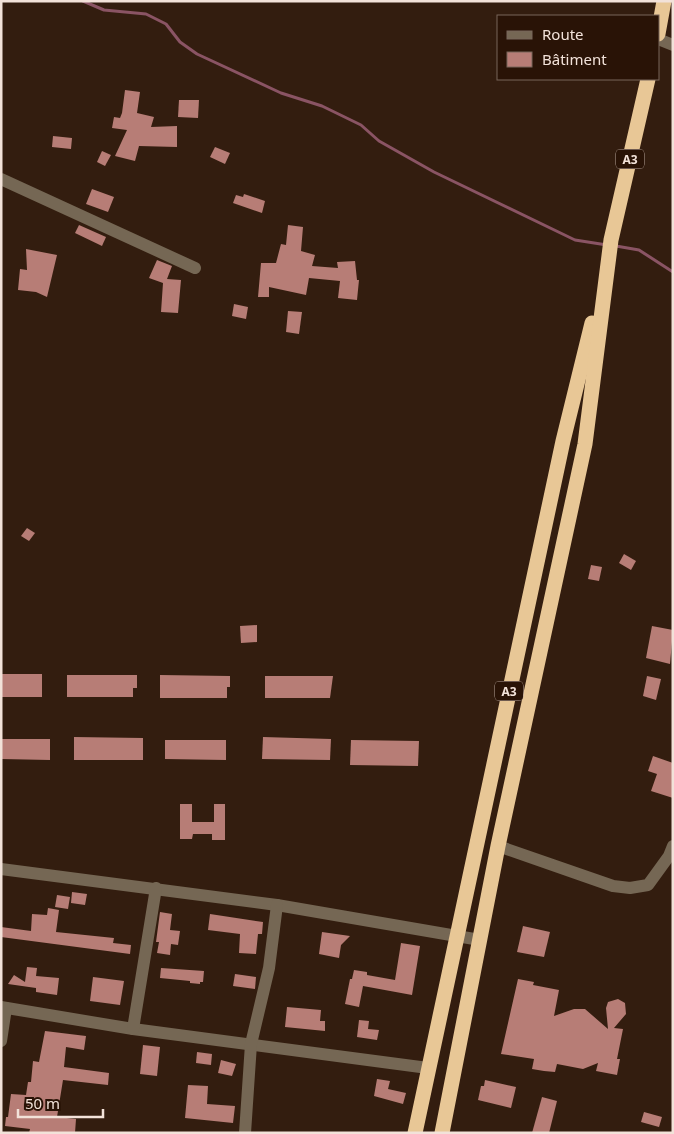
<svg xmlns="http://www.w3.org/2000/svg" width="674" height="1134" font-family="'Noto Sans',sans-serif">
<style>
.lines{fill:none;stroke-linecap:round;stroke-linejoin:round}
.stream{stroke:#8a5464;stroke-width:3}
.building{fill:#b77d76}
.minor{stroke:#756754;stroke-width:12}
.highway{stroke:#e8c796;stroke-width:15}
.labels{text-anchor:middle;dominant-baseline:central;stroke-width:5;stroke-linejoin:round;paint-order:stroke}
.shield{fill:#291306;stroke:#b6a49a;stroke-width:1}
.shield-label{font-size:12px;font-weight:bold;fill:#f2e2d9}
</style>
<rect width="100%" height="100%" fill="#331d0f"/>
<g class="lines">
<!-- stream -->
<g class="stream">
<path d="M83 1 104 10 146 14 166 24 180 42 197 54 281 93 322 106 361 125 379 141 434 172 575 240 607 245"/>
<path d="M616 246 639 250 673 272"/>
</g>
</g>
<!-- building -->
<g class="building">
<path d="M125 90 140 92 137 113 154 117 151 127 177 126V147L139 146 135 161 115 156 127 130 112 128 114 117 120 118 122 113Z"/>
<path d="M179 100H199L198 118 178 117Z"/>
<path d="M53 136 72 138 71 149 52 147Z"/>
<path d="M215 147 230 153 225 164 210 157Z"/>
<path d="M102 151 111 155 105 166 97 162Z"/>
<path d="M92 189 114 197 108 212 86 204Z"/>
<path d="M244 194 265 201 262 213 233 203 236 195 243 197Z"/>
<path d="M79 225 106 237 102 246 75 233Z"/>
<path d="M288 225 303 227 301 251 315 255 312 266 338 268 337 262 355 261 357 280H359L357 300 338 298 340 281 309 278 306 295 269 287V297H258L261 263H276L281 244 286 245Z"/>
<path d="M26 249 57 255 47 297 36 292 18 290 20 269 27 270Z"/>
<path d="M157 260 172 266 167 279 181 280 178 313 161 312 163 283 149 278Z"/>
<path d="M234 304 248 307 246 319 232 316Z"/>
<path d="M288 311 302 312 299 334 286 332Z"/>
<path d="M27 528 35 533 29 541 21 536Z"/>
<path d="M624 554 636 561 631 570 619 563Z"/>
<path d="M591 565 602 567 599 581 588 579Z"/>
<path d="M257 625V642L241 643 240 626Z"/>
<path d="M652 626 673 630 670 664 646 658Z"/>
<rect x="1" y="674" width="41" height="23"/>
<path d="M67 675H137V688H133V697H67Z"/>
<path d="M160 675 230 676V687H227V698H160Z"/>
<path d="M265 676H333L330 698H265Z"/>
<path d="M647 676 661 679 656 700 643 696Z"/>
<path d="M74 737 143 738V760H74Z"/>
<path d="M263 737 331 739 330 760 262 759Z"/>
<path d="M1 739H50V760L1 759Z"/>
<path d="M165 740H226V760L165 759Z"/>
<path d="M351 740 419 741 418 766 350 765Z"/>
<path d="M653 756 673 763V798L651 791 657 774 648 771Z"/>
<path d="M180 804H192V822H214V804H225V840H212V834H193L192 839H180Z"/>
<path d="M72 892 87 894 85 905 71 903Z"/>
<path d="M57 895 70 897 68 909 55 907Z"/>
<path d="M48 908 59 910 56 932 114 938 113 943 131 945 130 954 1 937V927L31 931 32 914 47 915Z"/>
<path d="M160 912 172 914 170 930 180 931 178 945 171 944 170 955 157 953 159 942H156Z"/>
<path d="M210 914 263 922 262 934H258L256 954 239 953 240 934 208 930Z"/>
<path d="M523 926 550 932 544 957 517 952Z"/>
<path d="M322 932 350 936 341 945 339 958 319 954Z"/>
<path d="M401 943 420 946 412 995 363 986 359 1007 345 1004 350 979H352L354 970 367 972V975L395 980Z"/>
<path d="M27 967 37 968 36 976 59 978 57 995 36 992V988L8 984 14 975 25 982Z"/>
<path d="M161 968 204 971 203 982H200V984L190 983V981L160 978Z"/>
<path d="M235 974 256 977 255 989 233 986Z"/>
<path d="M93 977 124 981 120 1005 90 1001Z"/>
<path d="M518 979 534 982 533 985 559 990 554 1016 574 1009H585L608 1029 606 1008 608 1002 618 999 625 1003 626 1014 614 1028 623 1029 617 1059H620L617 1075 596 1071 598 1063 583 1069 557 1064 555 1072 544 1071 532 1069 534 1059 501 1054Z"/>
<path d="M287 1007 321 1010 320 1021H325V1031L285 1027Z"/>
<path d="M359 1020 369 1021 368 1029 379 1030 377 1040 357 1037Z"/>
<path d="M45 1031 86 1036 84 1050 66 1047 64 1067 109 1073 108 1085 63 1080 57 1117 76 1119 75 1133H29L30 1129 5 1126 6 1117H8L11 1094 26 1095 28 1082H31L33 1061 39 1062Z"/>
<path d="M143 1045 160 1047 157 1076 140 1074Z"/>
<path d="M197 1052 212 1054 211 1065 196 1063Z"/>
<path d="M221 1060 236 1064 232 1076 218 1073Z"/>
<path d="M377 1079 390 1081 388 1089 406 1093 403 1104 374 1096Z"/>
<path d="M485 1080 516 1087 511 1108 478 1100 481 1086H484Z"/>
<path d="M188 1085 208 1086 207 1104 235 1106 233 1123 185 1118Z"/>
<path d="M542 1097 557 1101 549 1133H532Z"/>
<path d="M644 1112 662 1117 659 1127 641 1122Z"/>
</g>
<g class="lines">
<!-- minor -->
<g class="minor">
<path d="M658 39 673 45"/>
<path d="M1 179 195 268"/>
<path d="M498 846 613 886 630 888 648 885 669 856 673 846"/>
<path d="M1 869 277 905 480 940"/>
<path d="M1 1007 133 1029 428 1068"/>
<path d="M133 1029 156 888"/>
<path d="M1 1041 6 1008"/>
<path d="M245 1133 251 1044 269 968 277 905"/>
</g>
<!-- highway -->
<g class="highway">
<path d="M658 34 664 1"/>
<path d="M415 1133 563 441 592 323"/>
<path d="M442 1133 498 846 585 444 611 240 648 79"/>
</g>
</g>
<g class="labels">
<!-- shield labels -->
<g class="shield">
<rect x="616" y="149.5" width="28" height="19" rx="4"/>
<rect x="495" y="681.5" width="28" height="19" rx="4"/>
</g>
<g class="shield-label">
<text x="630" y="159">A3</text>
<text x="509" y="691">A3</text>
</g>
</g>
<!-- border -->
<rect width="674" height="1134" fill="none" stroke="#f2e2d9" stroke-width="5"/>
<!-- legend -->
<rect x="497" y="15" width="162" height="65" fill="#291306" stroke="#79665a"/>
<rect x="507" y="31" width="25" height="8" fill="#756754" stroke="#79665a"/>
<text x="542" y="40" font-size="15" fill="#f2e2d9">Route</text>
<rect x="507" y="52" width="25" height="15" fill="#b77d76" stroke="#79665a"/>
<text x="542" y="65" font-size="15" fill="#f2e2d9">Bâtiment</text>
<!-- scale -->
<path d="M18 1109v8h85v-8" fill="none" stroke="#f2e2d9" stroke-width="2.5"/>
<text x="25" y="1109" font-size="15" fill="#f2e2d9" stroke="#291306" stroke-width="4" paint-order="stroke">50 m</text>
</svg>
